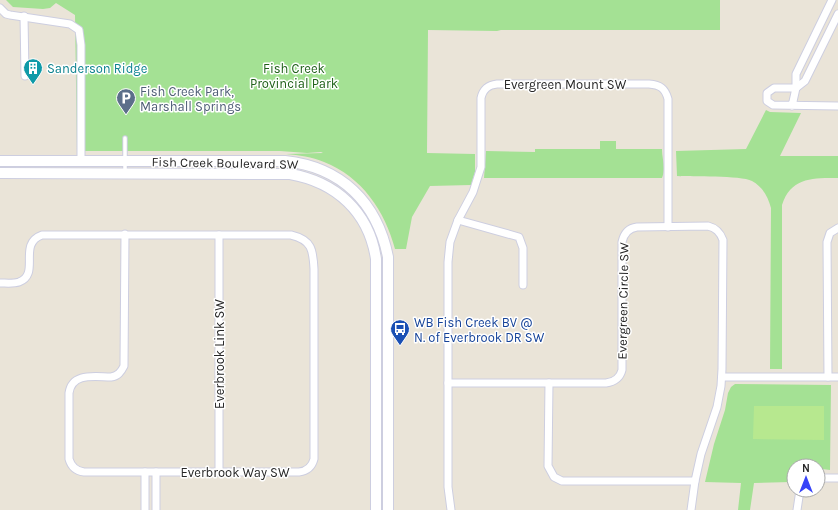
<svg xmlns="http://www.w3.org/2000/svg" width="838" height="510" font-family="Karla,sans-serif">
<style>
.green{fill:#a4e194}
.pitch{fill:#b7e88f}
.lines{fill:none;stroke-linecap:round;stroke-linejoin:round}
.service-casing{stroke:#cdcee0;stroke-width:5.5}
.minor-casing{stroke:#cdcee0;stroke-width:9}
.secondary-casing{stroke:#cdcee0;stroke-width:12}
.service{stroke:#fff;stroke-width:3.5}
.minor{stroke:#fff;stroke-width:7}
.secondary{stroke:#fff;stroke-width:10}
.labels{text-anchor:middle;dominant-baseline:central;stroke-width:3;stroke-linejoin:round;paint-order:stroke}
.culture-label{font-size:13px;fill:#0d838f;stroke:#fff;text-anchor:start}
.park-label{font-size:13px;fill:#1f6119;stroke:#fff}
.street-label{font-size:13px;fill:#272727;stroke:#fff}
.service-label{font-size:13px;fill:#4e5e75;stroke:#fff;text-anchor:start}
.transit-label{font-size:13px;fill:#164399;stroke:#fff;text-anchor:start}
</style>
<rect width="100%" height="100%" fill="#eae4d8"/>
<!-- green -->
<g class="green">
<path d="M6 0H720V30H501L497 31 428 30 427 153 475 154V172L471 185 430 186 412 217 406 249H395C385 211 362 177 324 162 312 157 299 155 286 154L323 153 321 152 307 153 280 151H77L75 15 56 3 50 8 43 9 13 7Z"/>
<path d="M766 110 770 112 801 113 780 156H838V178C813 178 791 177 782 205V369H770L771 208C768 197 763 187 752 181 740 175 692 177 677 176L676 151 746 149Z"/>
<path d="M600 141H616V149H662C662 159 666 168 662 178H484L486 151 535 152V149H600Z"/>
<path d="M735 384 831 385 830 470 822 469 818 466H794V474L791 482 754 483 750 510H738L741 483 705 482 714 444 725 410 728 393 731 387Z"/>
</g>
<!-- pitch -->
<path class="pitch" d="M754 406H824V440L753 439Z"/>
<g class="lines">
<defs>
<path id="service" d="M125 138V172"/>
<g id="minor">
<path d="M0 8 6 14 10 15 70 24 79 30 81 45V161"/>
<path d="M24 16 25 76"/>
<path d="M796 88V74L832 0"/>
<path d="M796 88 805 81 838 14"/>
<path d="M792 106 796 88H774L767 93V101L773 105 838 106"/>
<path d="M458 220 519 237 523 248V285"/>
<path d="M219 235V472"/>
<path d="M0 283C6 283 13 284 19 282 41 274 17 244 42 235H291C312 240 313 250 314 269V459C312 467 307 471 299 472H84C76 471 71 466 69 459V393C72 372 95 377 111 377 118 376 121 372 124 366L125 234"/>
<path d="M722 377H838"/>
<path d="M828 377 827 242 830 233 838 228"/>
<path d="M448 383H606C614 382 620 378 622 370V242C624 233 629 228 637 227L708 226C716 228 720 232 723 240L722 369 721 386 717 407 701 454 695 481 691 510"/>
<path d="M549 383 548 466 554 477 562 481H695"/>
<path d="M156 472V510"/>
<path d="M818 478H838"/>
<path d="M145 510V472"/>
<path d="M451 510 448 487V262L450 242 458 220 473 192 481 167V98C483 89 488 85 497 84H649C660 85 665 88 668 99V227"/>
<path d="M797 510 800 490"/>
</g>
<g id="secondary">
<path d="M0 161H285C341 167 377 202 388 257V510"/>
<path d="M0 173 290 174C336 182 369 212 376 259V510"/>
</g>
</defs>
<!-- service casing -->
<use href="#service" class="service-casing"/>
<!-- minor casing -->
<use href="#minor" class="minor-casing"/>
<!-- secondary casing -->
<use href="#secondary" class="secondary-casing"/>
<!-- service -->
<use href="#service" class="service"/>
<!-- minor -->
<use href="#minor" class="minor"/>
<!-- secondary -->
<use href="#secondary" class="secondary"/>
</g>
<!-- icons -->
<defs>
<symbol id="building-pin" viewBox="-11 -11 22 30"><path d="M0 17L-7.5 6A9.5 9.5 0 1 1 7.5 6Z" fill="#0f9aa8" stroke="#fff"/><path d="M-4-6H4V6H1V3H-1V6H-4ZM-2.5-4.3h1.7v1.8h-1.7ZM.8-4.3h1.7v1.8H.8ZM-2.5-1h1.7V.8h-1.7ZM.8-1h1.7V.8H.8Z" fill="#fff"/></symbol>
<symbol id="parking-pin" viewBox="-11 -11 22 30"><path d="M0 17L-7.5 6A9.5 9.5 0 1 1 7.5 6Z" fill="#5c6f8a" stroke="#fff"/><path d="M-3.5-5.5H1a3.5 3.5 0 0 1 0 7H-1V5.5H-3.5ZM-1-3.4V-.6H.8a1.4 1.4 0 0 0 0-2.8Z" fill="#fff"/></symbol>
<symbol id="bus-pin" viewBox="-11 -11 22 30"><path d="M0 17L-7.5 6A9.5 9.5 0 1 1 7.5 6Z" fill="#1a4fb4" stroke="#fff"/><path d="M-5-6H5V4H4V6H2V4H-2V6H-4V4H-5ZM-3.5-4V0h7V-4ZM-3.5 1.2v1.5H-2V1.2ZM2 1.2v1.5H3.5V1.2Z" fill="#fff"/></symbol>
</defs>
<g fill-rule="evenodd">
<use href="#building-pin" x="22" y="57" width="22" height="30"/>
<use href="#parking-pin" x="115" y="87" width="22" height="30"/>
<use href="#bus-pin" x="389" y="318" width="22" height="30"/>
</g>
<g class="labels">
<!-- culture labels -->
<g class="culture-label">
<text x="47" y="68">Sanderson Ridge</text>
</g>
<!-- park labels -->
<g class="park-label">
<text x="294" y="68">Fish Creek<tspan x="294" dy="15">Provincial Park</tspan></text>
</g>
<!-- street labels -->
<g class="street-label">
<text x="565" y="84">Evergreen Mount SW</text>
<text transform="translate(225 163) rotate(1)">Fish Creek Boulevard SW</text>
<text transform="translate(623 301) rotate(-89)">Evergreen Circle SW</text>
<text transform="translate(219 354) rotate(-90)">Everbrook Link SW</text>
<text x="235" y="472">Everbrook Way SW</text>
</g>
<!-- service labels -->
<g class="service-label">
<text x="140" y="91">Fish Creek Park,<tspan x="140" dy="15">Marshall Springs</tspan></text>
</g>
<!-- transit labels -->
<g class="transit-label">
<text x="414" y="322">WB Fish Creek BV @<tspan x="414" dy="15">N. of Everbrook DR SW</tspan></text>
</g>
</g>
<!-- north arrow -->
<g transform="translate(806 478)"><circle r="19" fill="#ffffff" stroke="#a9a9a9"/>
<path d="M0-3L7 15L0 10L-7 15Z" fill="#3743f8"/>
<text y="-6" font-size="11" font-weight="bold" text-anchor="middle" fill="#272727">N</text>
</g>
</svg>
